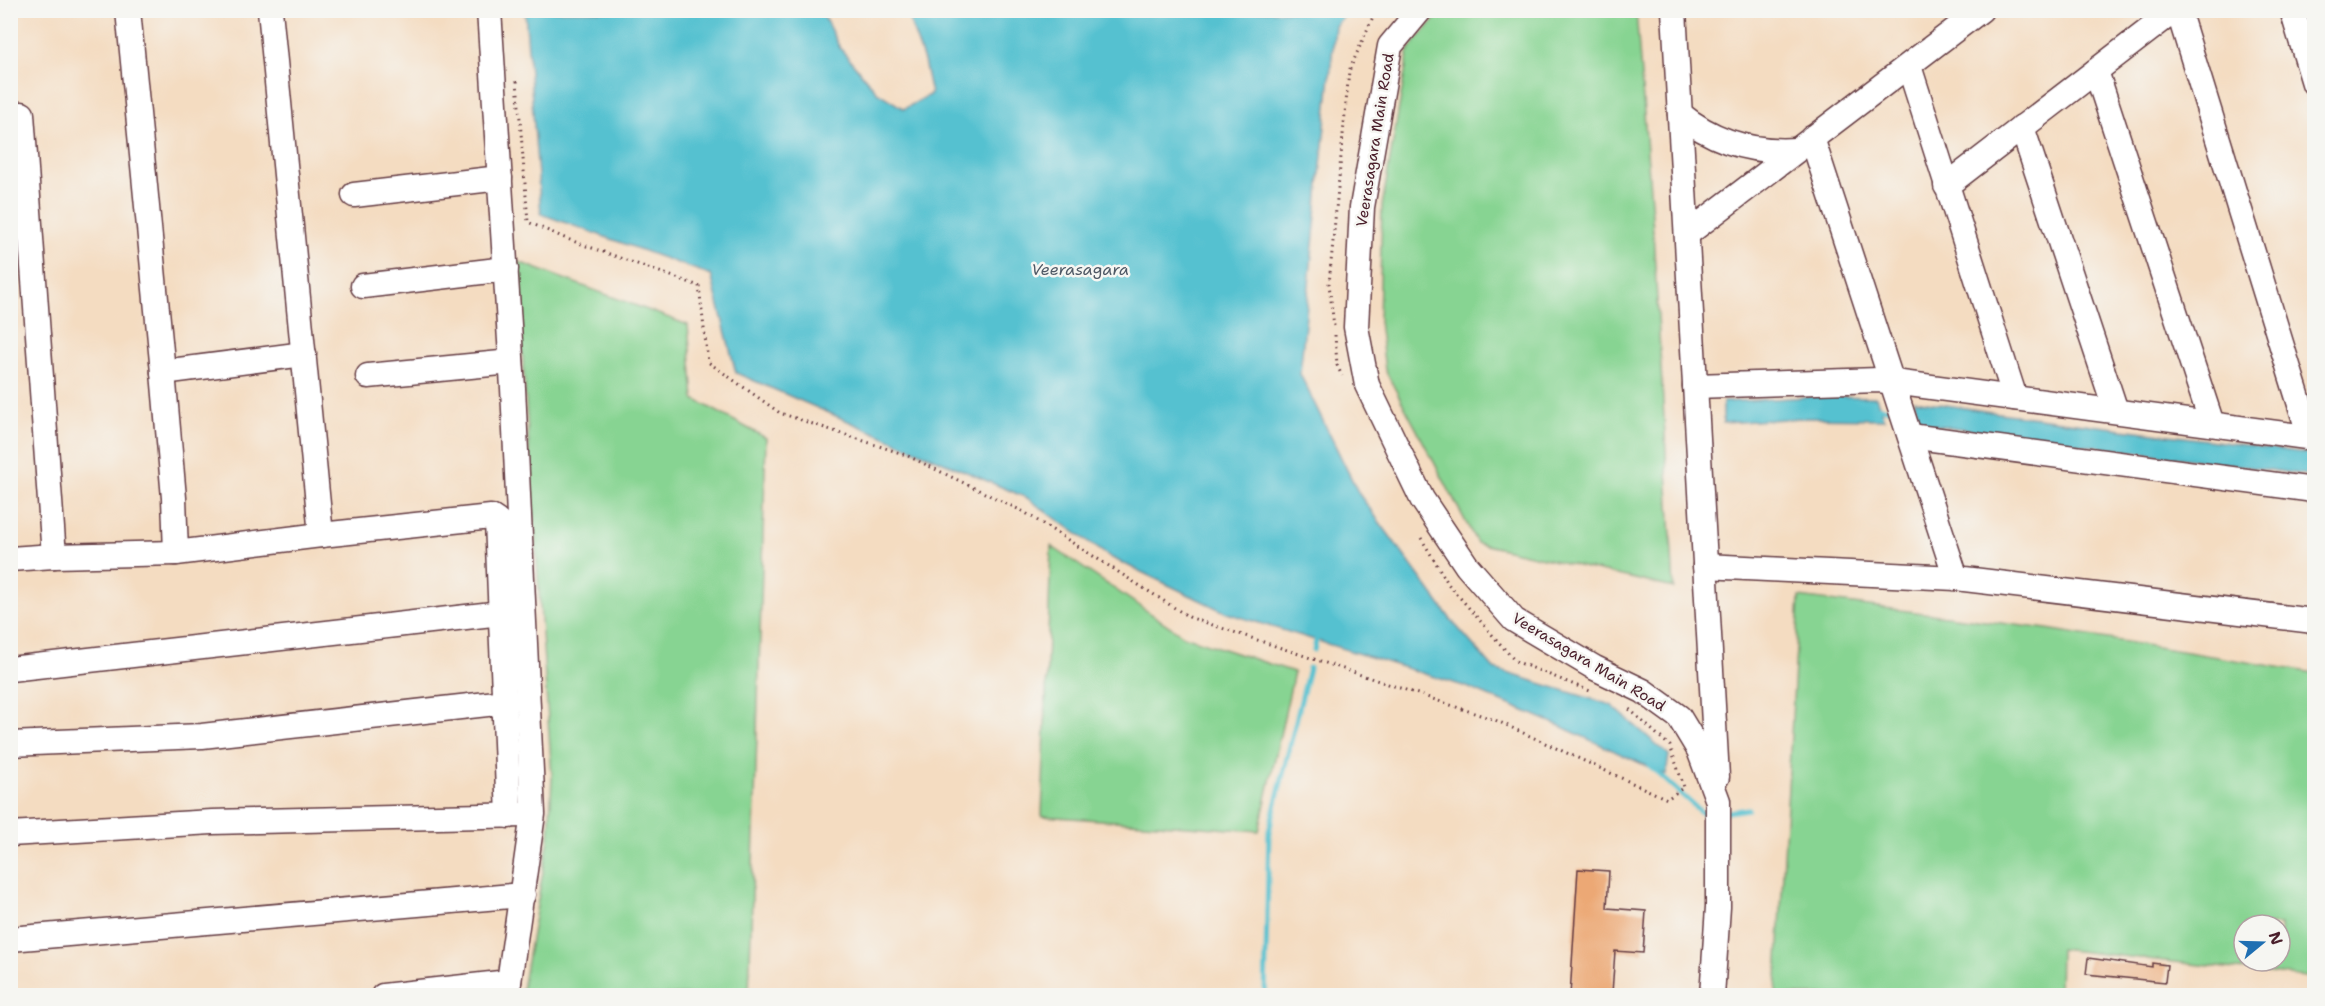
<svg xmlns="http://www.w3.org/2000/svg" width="2325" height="1006" font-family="'Shantell Sans',sans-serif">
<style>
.green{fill:#87d492;stroke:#687a5e;stroke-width:1.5;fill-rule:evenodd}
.water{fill:#55c1d0;stroke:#50707e;stroke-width:1.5}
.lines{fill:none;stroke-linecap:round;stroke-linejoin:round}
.stream{stroke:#55c1d0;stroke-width:5}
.building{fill:#eca875}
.minor-casing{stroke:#643b42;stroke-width:27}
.path{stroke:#643b42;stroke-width:3;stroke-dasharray:1.5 4.5;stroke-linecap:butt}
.minor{stroke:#fff;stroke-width:24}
.labels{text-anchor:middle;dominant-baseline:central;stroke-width:5;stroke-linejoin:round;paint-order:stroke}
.street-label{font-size:15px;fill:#4a1f2b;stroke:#f6f6f2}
.water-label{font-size:16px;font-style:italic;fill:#4e5865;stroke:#f6f6f2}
</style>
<rect width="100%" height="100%" fill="#f6f6f2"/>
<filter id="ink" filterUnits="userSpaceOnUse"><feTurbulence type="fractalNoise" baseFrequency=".0167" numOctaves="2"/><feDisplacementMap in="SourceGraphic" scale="12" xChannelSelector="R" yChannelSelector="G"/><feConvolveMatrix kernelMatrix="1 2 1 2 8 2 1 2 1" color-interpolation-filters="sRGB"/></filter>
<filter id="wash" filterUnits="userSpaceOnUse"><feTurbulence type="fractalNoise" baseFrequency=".008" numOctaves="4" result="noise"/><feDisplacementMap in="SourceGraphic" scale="24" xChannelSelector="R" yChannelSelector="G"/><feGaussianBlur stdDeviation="1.35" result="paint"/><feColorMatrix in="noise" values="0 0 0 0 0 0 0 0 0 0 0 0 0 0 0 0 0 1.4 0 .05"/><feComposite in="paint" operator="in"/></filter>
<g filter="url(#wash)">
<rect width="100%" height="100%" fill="#f4dcc1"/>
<!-- green -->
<g class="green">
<path d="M1442 11H1636L1652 215 1674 588 1477 543 1385 370 1379 321 1382 206 1409 49Z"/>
<path d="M516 261 688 325 694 399 766 438 749 995H521L549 838 552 777Z"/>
<path d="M1051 546 1184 636 1294 672 1259 831 1042 816Z"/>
<path d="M1799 597 2047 629 2314 673V978L2060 949 2059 995H1776ZM2244 925H2280V961H2244Z"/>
</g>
<!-- water -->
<g class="water">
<path d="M525 11H821L840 48 877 92 904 109 931 94 924 61 906 11H1348L1335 26 1300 374 1359 494 1452 621 1494 669 1611 705 1669 755 1666 775 1560 726 1467 687 1227 613 1110 557 1027 498 736 373 711 275 541 214Z"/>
<path d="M1823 396 1876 397 1884 419 1802 418 1723 423V402Z"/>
<path d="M1914 400 1991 412 2314 454V476L1920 423Z"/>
</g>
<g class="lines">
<!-- stream -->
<g class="stream">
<path d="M1875 407 1895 410"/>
<path d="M1314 650 1316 641"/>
<path d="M1649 765 1703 814"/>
<path d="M1728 812 1748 809"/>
<path d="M1265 996 1269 831 1309 668"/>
</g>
</g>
<g id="blocks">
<!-- building -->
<g class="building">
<path d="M1578 869 1609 871 1607 908 1646 911 1643 953 1615 951 1612 993 1570 996Z"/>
<path d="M2088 958 2152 967V963L2167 965 2165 982 2086 974Z"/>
</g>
</g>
</g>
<g filter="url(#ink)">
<use href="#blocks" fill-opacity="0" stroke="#643b42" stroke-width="1.5"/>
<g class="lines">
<defs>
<g id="minor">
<path d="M128 10 163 372 304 354"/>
<path d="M270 10 321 535 491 517 497 521 509 816"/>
<path d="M489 10 513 388 533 814 507 996"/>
<path d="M1420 10 1390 46 1362 207 1356 327 1367 385 1422 499 1467 566 1514 620 1595 668 1643 691 1679 717 1699 750 1718 801V907L1712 996"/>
<path d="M1674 10 1717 777"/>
<path d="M2178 10 2310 437"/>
<path d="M2292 10 2314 83"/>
<path d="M1909 66 2015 398"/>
<path d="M2096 71 2212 424"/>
<path d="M1680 114C1714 142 1752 153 1796 150"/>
<path d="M10 115 22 114 54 556 176 553"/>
<path d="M2022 127 2116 411"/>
<path d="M1812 138 1956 578"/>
<path d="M1946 186 2175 10"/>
<path d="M354 195 500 178"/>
<path d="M1687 234 1981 10"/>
<path d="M363 286 506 269"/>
<path d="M163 372 174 498 176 553 321 535"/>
<path d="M368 376 511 362"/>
<path d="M1695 386 1879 380 2314 438"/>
<path d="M1910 436 2314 490"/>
<path d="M10 559 54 556"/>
<path d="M1705 566 1956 578 2314 621"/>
<path d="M10 669 501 613"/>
<path d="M10 744 202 736 505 702"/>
<path d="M10 834 212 822 524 815"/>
<path d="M10 939 523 895"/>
<path d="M383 996 509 982"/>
</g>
</defs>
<!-- minor casing -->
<use href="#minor" class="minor-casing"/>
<!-- path -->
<g class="path">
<path d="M517 81 528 222 567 239 699 286 708 362 780 413 906 455 1024 512 1189 617 1495 720 1667 799 1684 787 1670 746 1629 709"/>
<path d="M1334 326 1329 284 1349 71 1376 10"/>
<path d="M1335 335 1337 365 1342 376"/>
<path d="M1421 538 1449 585 1515 661 1590 691"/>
</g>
<!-- minor -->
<use href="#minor" class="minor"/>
</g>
</g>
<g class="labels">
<!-- street labels -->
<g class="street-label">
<text transform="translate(1375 140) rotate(-81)">Veerasagara Main Road</text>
<text transform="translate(1589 662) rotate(31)">Veerasagara Main Road</text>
</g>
<!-- water labels -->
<g class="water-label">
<text x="1080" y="269">Veerasagara</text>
</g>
</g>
<!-- margin -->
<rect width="2325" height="1006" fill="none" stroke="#f6f6f2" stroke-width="36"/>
<!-- north arrow -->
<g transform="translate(2262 943) rotate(71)"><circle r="28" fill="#f6f6f2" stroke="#b1a0a2" stroke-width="1.5"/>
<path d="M0-4.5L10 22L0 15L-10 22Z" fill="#1f6fb2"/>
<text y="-9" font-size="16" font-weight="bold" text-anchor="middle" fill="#4a1f2b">N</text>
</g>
</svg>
